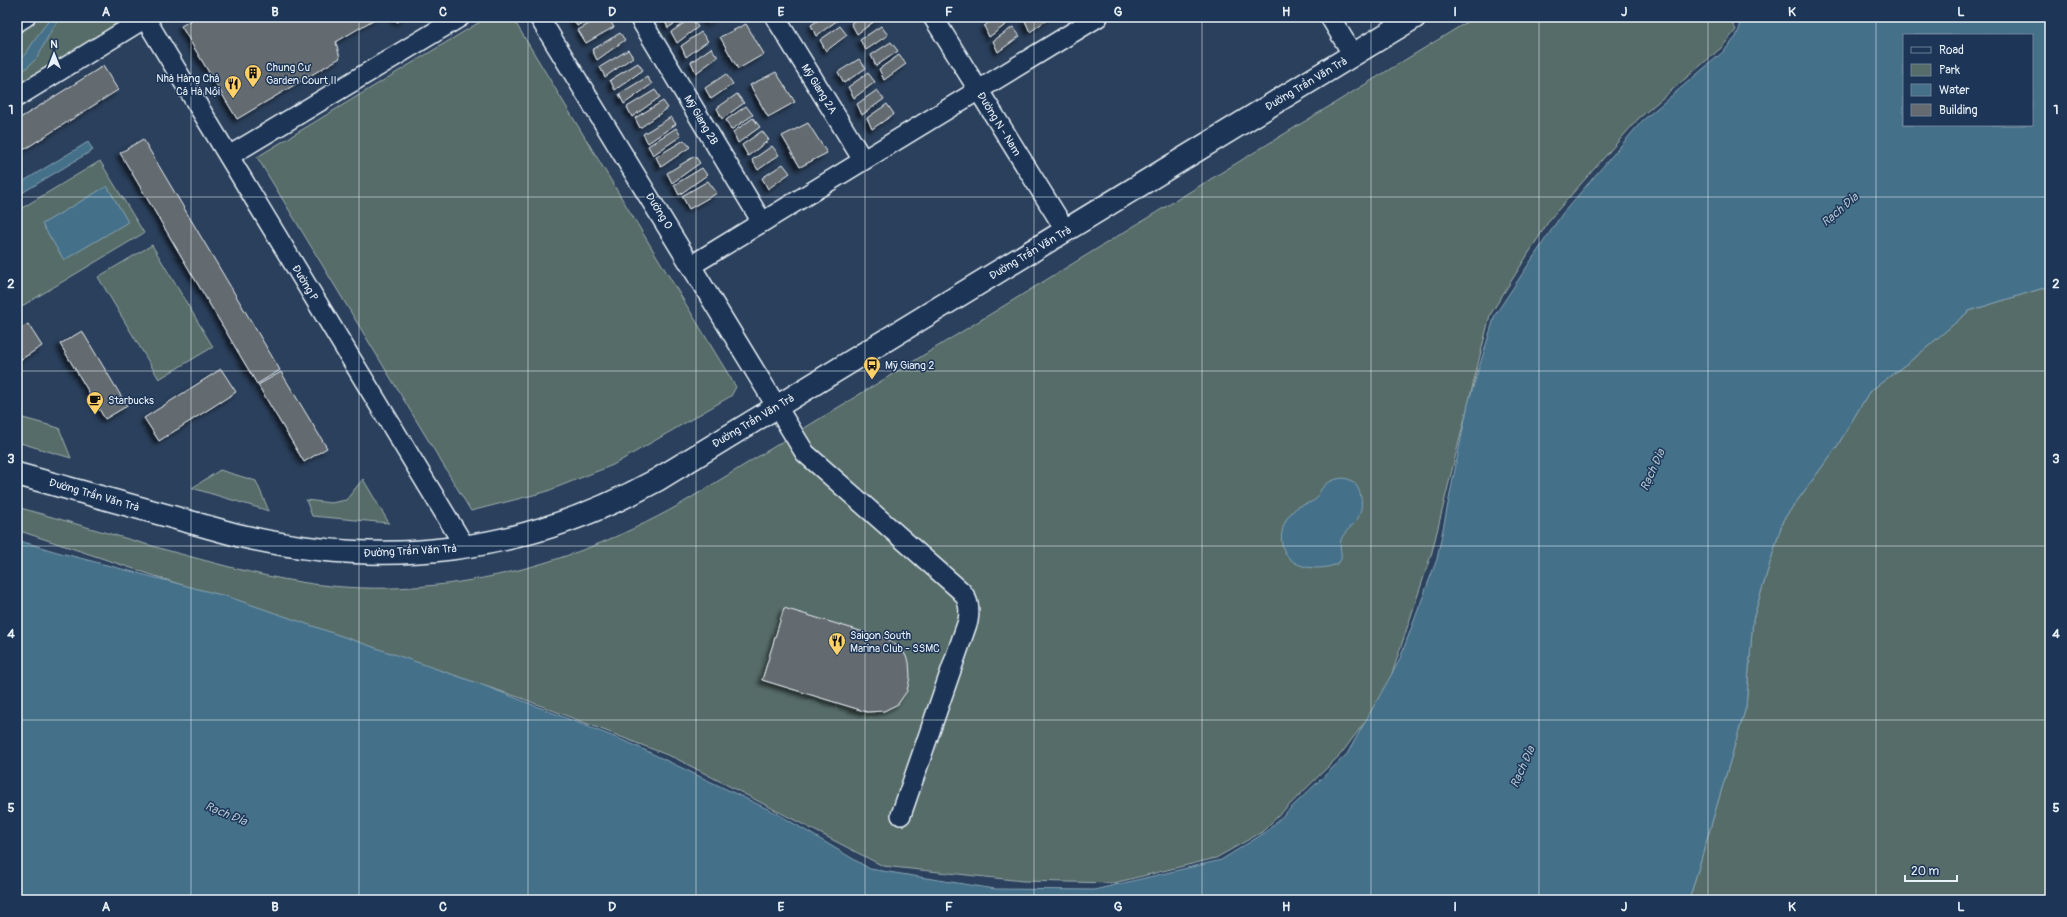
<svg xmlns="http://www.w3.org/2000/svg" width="2067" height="917" font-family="Pangolin,sans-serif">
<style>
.green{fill:#566c68;stroke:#9faeb0}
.water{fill:#447089;stroke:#86a4b5;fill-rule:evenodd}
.building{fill:#646a6f;stroke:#e8f1f8;filter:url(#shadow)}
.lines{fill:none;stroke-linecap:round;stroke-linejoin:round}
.minor-casing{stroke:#e8f1f8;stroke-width:22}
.major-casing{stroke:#e8f1f8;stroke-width:25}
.minor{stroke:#1d3557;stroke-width:19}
.major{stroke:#1d3557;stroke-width:22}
.grid{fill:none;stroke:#e8f1f8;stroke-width:1;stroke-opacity:0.55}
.labels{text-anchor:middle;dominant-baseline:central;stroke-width:3;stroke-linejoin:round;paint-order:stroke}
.poi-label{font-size:11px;fill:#e8f1f8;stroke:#1d3557;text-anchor:start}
.street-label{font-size:11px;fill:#e8f1f8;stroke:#1d3557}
.water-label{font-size:12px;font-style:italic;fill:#afc4d1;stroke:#1d3557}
.neatline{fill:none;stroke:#e8f1f8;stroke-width:1.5}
.grid-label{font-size:13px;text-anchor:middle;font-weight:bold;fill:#e8f1f8}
</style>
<defs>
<filter id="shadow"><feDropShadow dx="-3.5" dy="3.5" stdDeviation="2" flood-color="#0009"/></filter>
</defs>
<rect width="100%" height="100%" fill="#2b405c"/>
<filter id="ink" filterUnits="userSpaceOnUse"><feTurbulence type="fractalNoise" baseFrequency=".025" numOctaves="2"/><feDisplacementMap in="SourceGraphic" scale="8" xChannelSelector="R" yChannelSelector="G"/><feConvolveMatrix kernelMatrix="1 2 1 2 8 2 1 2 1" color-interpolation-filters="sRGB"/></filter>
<g filter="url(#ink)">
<!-- green -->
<g class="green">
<path d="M39 17H132L17 88V30Z"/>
<path d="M488 17H512L736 387 731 396 613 465 545 492 471 511 257 157Z"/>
<path d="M1475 17H1729L1736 30 1721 48 1638 119 1550 219 1490 315 1432 552 1385 695 1341 754 1262 832 1216 858 1114 883 1023 881 883 866 675 758 521 698 17 530V507C67 521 117 536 166 550 211 562 255 575 300 582 430 603 566 569 679 505Z"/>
<path d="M100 161 144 233 17 309V211Z"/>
<path d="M152 245 213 347 159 379 98 277Z"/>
<path d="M2050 286V900H1689L1746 707 1753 619 1783 520 1836 448 1869 392 1918 355 1969 311Z"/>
<path d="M23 418 59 428 71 458 17 442V422Z"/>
<path d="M220 470 256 481 269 511 192 488Z"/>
<path d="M363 479 389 523 312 516 306 500 331 503 346 500Z"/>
</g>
<!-- water -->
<g class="water">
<path d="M53 17H62L53 27 37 58 17 77V63C32 49 38 30 53 17Z"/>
<path d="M1736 17H2050V286L1969 311 1918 355 1869 392 1836 448 1783 520 1753 619 1746 707 1689 900H17V540L57 552 229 597 480 684 632 744 778 814 870 869 995 889 1094 890 1221 860 1266 832 1347 754 1399 661 1437 559 1468 404 1495 315 1562 214 1642 121 1723 52 1736 37 1740 27ZM1904 35H2032V125H1904Z"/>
<path d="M88 142 93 150 17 196V185Z"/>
<path d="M107 186 128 222 64 260 42 224Z"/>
<path d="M1343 478C1360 479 1365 502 1359 516 1355 525 1344 531 1341 540 1338 548 1345 558 1338 563 1329 569 1312 569 1303 566 1276 559 1276 526 1294 510 1300 504 1310 504 1316 499 1318 497 1319 494 1320 491 1325 483 1333 479 1343 478Z"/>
</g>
<!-- building -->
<g class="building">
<path d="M197 17H378L336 42 340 58 237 119 181 26Z"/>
<path d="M393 17H406L397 22Z"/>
<path d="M572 17H592L577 26Z"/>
<path d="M601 17H607L614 27 586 43 578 30Z"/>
<path d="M663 17H684L668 28Z"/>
<path d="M705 17H719L708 23Z"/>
<path d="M823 17H835L838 20 816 36 811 25Z"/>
<path d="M860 17H878L879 18 857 34 851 23Z"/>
<path d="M997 17H1008L1011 21 989 37 984 26Z"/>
<path d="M1031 17H1051L1030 32 1025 21Z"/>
<path d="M691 18 698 27 677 43 671 32Z"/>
<path d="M746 24 764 54 738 69 720 37Z"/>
<path d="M840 26 847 35 826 51 820 40Z"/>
<path d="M881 26 888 35 866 50 860 40Z"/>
<path d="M1013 27 1020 36 998 52 993 41Z"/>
<path d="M701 32 708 41 686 57 681 46Z"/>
<path d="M620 33 625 40 597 60 592 50Z"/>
<path d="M891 42 898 51 876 66 871 55Z"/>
<path d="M711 48 718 57 696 73 691 62Z"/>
<path d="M628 50 633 57 605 77 600 67Z"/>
<path d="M899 55 906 64 884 80 879 69Z"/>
<path d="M859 59 866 68 844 83 838 72Z"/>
<path d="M638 63 643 70 615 90 610 80Z"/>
<path d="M103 66 118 90 17 154V120Z"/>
<path d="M776 72 795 102 768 117 750 85Z"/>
<path d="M868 73 875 82 854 98 848 87Z"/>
<path d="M726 74 733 84 711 99 705 88Z"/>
<path d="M647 77 652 84 624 104 619 94Z"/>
<path d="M655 90 660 97 632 117 627 107Z"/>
<path d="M877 90 884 99 862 115 857 104Z"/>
<path d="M737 94 744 103 722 119 717 108Z"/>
<path d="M663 101 668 108 640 128 635 118Z"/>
<path d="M887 104 894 114 872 129 867 118Z"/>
<path d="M746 106 753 115 731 130 726 120Z"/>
<path d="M671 117 676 124 648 143 643 134Z"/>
<path d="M753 118 760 127 738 143 733 132Z"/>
<path d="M808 123 827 153 800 167 782 136Z"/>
<path d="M676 128 681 136 653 155 648 146Z"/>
<path d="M762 131 769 140 748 156 742 145Z"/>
<path d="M143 139 280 370 257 384 120 153Z"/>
<path d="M684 140 690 147 661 167 656 157Z"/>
<path d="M772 146 779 155 758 170 752 160Z"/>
<path d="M695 156 700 163 672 183 667 173Z"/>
<path d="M783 164 790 173 768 189 762 178Z"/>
<path d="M702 168 707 175 679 195 674 185Z"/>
<path d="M708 181 717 193 689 209 682 196Z"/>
<path d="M28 324 42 346 17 362V331Z"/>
<path d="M82 331 127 406 105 419 60 344Z"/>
<path d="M221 369 236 392 159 441 144 418Z"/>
<path d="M281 372 327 448 304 462 258 385Z"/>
<path d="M784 608 887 639 902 649 909 662 910 677 907 691 898 704 884 711 867 712 762 680Z"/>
</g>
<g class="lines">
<defs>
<g id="minor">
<path d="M539 17 805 453 961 591C969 600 970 609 968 621L901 815"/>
<path d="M639 17 762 222"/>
<path d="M775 17 863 160"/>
<path d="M933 17 1066 231"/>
<path d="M1330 17 1353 55"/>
<path d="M145 18 465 547"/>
<path d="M17 22 25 17"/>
<path d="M17 97 147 17"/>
<path d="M229 156 460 17"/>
<path d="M692 265 1098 17"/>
</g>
<path id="major" d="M17 474 237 535C385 570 523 554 657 480L1415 17"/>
</defs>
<!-- minor casing -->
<use href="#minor" class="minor-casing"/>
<!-- major casing -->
<use href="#major" class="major-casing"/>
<!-- minor -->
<use href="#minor" class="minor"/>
<!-- major -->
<use href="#major" class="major"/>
</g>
</g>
<!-- grid -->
<path class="grid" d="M191 17V900M359 17V900M528 17V900M696 17V900M865 17V900M1034 17V900M1202 17V900M1371 17V900M1539 17V900M1708 17V900M1876 17V900M17 197H2050M17 371H2050M17 546H2050M17 720H2050"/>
<!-- icons -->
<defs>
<symbol id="building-pin" viewBox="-11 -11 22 30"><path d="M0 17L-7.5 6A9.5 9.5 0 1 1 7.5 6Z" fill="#ffd166" stroke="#1d3557"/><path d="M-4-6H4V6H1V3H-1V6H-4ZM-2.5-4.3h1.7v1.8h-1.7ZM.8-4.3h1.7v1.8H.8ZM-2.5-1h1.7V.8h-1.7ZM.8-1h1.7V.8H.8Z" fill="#111"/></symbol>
<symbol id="restaurant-pin" viewBox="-11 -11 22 30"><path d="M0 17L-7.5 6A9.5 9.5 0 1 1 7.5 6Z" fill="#ffd166" stroke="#1d3557"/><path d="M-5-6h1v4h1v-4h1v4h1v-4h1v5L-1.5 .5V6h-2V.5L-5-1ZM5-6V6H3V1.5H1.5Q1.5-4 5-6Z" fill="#111"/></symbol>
<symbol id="bus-pin" viewBox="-11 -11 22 30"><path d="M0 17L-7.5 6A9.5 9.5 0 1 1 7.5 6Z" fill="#ffd166" stroke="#1d3557"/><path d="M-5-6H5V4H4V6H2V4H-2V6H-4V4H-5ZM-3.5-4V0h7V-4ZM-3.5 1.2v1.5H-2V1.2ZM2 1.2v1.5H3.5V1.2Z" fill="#111"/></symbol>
<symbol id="cafe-pin" viewBox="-11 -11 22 30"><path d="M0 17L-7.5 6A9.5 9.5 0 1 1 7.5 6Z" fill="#ffd166" stroke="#1d3557"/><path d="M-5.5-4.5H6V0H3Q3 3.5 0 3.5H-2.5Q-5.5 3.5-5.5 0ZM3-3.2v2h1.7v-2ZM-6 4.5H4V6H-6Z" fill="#111"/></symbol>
</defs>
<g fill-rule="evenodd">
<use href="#building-pin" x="243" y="63" width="20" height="27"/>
<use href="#restaurant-pin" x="223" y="74" width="20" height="27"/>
<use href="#bus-pin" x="862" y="355" width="20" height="27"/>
<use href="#cafe-pin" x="85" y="390" width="20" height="27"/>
<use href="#restaurant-pin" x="827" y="631" width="20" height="27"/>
</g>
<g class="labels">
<!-- poi labels -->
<g class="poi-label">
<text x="266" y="67">Chung Cư<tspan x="266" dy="13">Garden Court II</tspan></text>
<text x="220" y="78" text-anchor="end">Nhà Hàng Chả<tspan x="220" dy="13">Cá Hà Nội</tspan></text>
<text x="885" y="365">Mỹ Giang 2</text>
<text x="108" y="400">Starbucks</text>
<text x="850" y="635">Saigon South<tspan x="850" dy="13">Marina Club - SSMC</tspan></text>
</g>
<!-- street labels -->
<g class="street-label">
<text transform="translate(1306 84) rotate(-31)">Đường Trần Văn Trà</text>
<text transform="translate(819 89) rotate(58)">Mỹ Giang 2A</text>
<text transform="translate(701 120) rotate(59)">Mỹ Giang 2B</text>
<text transform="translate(999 124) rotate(58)">Đường N - Nam</text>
<text transform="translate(659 211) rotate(58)">Đường O</text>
<text transform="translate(1030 253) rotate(-31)">Đường Trần Văn Trà</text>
<text transform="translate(305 283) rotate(59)">Đường P</text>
<text transform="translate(753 421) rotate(-31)">Đường Trần Văn Trà</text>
<text transform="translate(94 495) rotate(16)">Đường Trần Văn Trà</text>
<text transform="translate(410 551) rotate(-3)">Đường Trần Văn Trà</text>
</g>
<!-- water labels -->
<g class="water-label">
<text transform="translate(1840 210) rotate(-41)">Rạch Đỉa</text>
<text transform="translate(1653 470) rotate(-66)">Rạch Đỉa</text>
<text transform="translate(1523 767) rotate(-66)">Rạch Đỉa</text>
<text transform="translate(226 814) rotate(22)">Rạch Đỉa</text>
</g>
</g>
<!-- margin -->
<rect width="2067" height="917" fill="none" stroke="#1d3557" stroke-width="44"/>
<!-- legend -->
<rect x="1903" y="34" width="130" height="92" fill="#1d3557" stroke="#6e8097"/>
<rect x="1911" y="47" width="20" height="6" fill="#1d3557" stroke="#6e8097"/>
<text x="1939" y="54" font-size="12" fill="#e8f1f8">Road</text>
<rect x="1911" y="64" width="20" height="12" fill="#566c68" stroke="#6e8097"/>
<text x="1939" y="74" font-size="12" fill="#e8f1f8">Park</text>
<rect x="1911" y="84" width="20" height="12" fill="#447089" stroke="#6e8097"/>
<text x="1939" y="94" font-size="12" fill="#e8f1f8">Water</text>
<rect x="1911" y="104" width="20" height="12" fill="#646a6f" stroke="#6e8097"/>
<text x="1939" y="114" font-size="12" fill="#e8f1f8">Building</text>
<!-- north arrow -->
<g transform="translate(54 54)" stroke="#1d3557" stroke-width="3" paint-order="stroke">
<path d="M0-3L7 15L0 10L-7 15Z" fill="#e8f1f8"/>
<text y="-6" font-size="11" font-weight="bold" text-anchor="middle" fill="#e8f1f8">N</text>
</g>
<!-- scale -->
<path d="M1905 875v6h52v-6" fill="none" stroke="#e8f1f8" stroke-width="2"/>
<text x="1911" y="875" font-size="12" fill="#e8f1f8" stroke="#1d3557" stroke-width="3" paint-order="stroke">20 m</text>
<rect x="22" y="22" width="2023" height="873" class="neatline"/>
<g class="grid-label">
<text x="106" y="16">A</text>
<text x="275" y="16">B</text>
<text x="443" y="16">C</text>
<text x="612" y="16">D</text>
<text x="781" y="16">E</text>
<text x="949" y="16">F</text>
<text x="1118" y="16">G</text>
<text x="1286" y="16">H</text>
<text x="1455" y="16">I</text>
<text x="1624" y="16">J</text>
<text x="1792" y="16">K</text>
<text x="1961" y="16">L</text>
<text x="11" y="114">1</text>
<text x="2056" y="114">1</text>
<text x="11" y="288">2</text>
<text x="2056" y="288">2</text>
<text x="11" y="463">3</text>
<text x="2056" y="463">3</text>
<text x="11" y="638">4</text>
<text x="2056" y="638">4</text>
<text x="11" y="812">5</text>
<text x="2056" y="812">5</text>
<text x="106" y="911">A</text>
<text x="275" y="911">B</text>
<text x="443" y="911">C</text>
<text x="612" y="911">D</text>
<text x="781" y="911">E</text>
<text x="949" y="911">F</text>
<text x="1118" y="911">G</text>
<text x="1286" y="911">H</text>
<text x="1455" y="911">I</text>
<text x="1624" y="911">J</text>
<text x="1792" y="911">K</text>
<text x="1961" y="911">L</text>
</g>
</svg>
